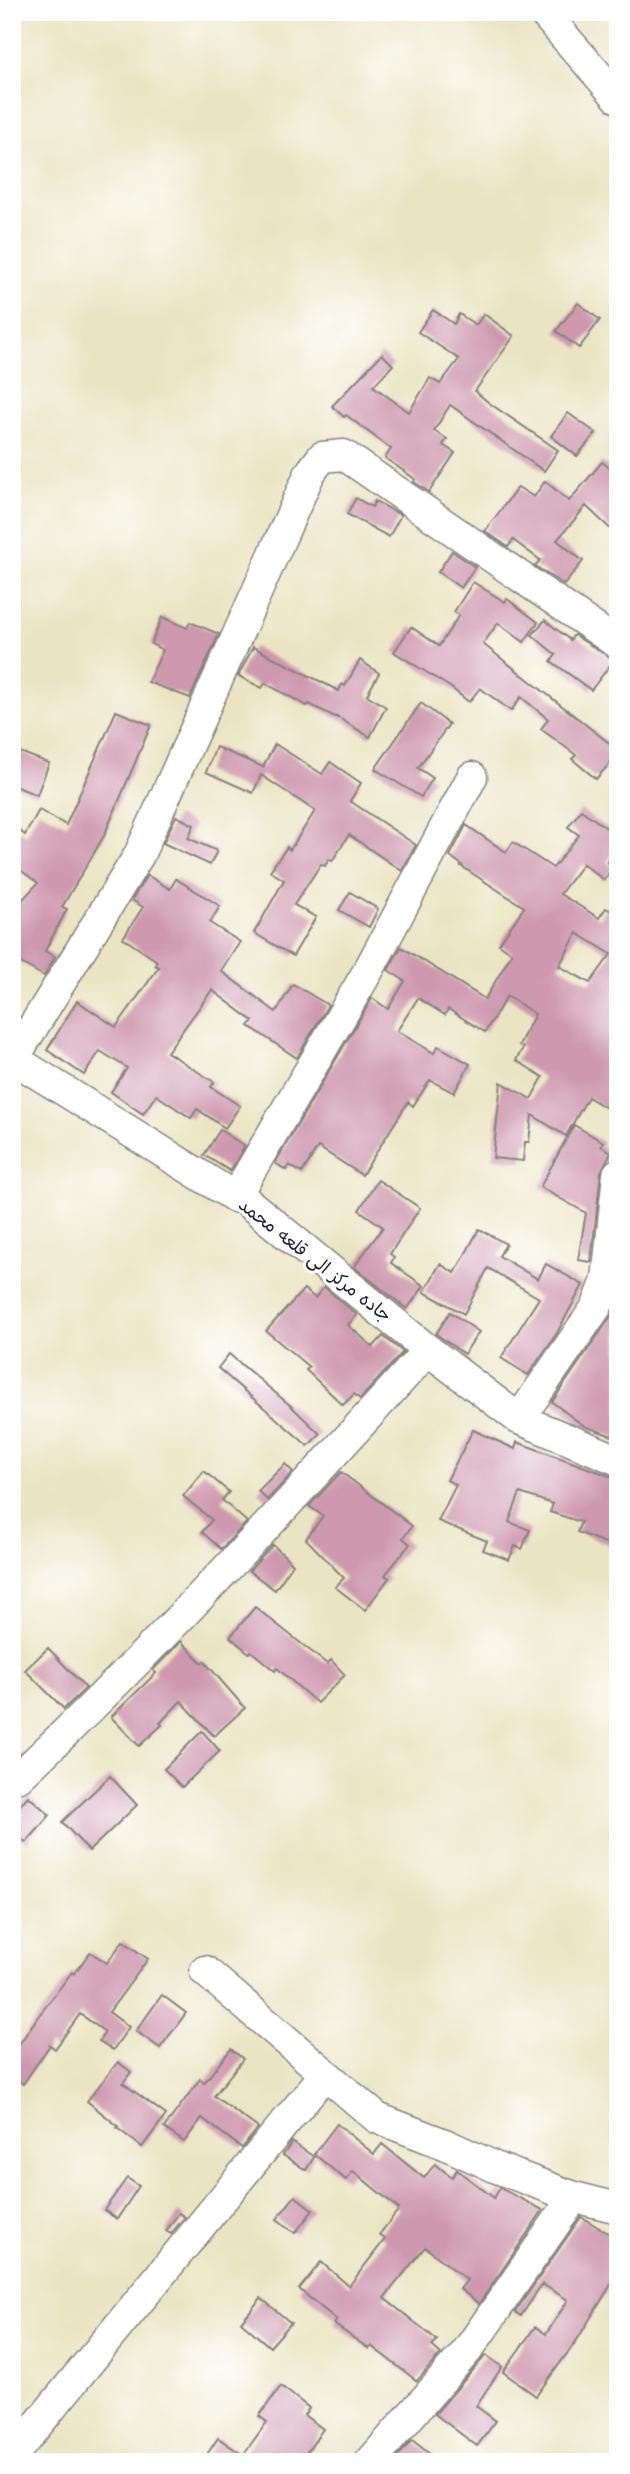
<svg xmlns="http://www.w3.org/2000/svg" width="630" height="2474" font-family="'Shantell Sans','Playpen Sans Arabic',sans-serif">
<style>
.building{fill:#ce99ae;fill-rule:evenodd}
.lines{fill:none;stroke-linecap:round;stroke-linejoin:round}
.minor-casing{stroke:#86837f;stroke-width:33}
.minor{stroke:#fff;stroke-width:30}
.labels{text-anchor:middle;dominant-baseline:central;stroke-width:6;stroke-linejoin:round;paint-order:stroke}
.street-label{font-size:18px;fill:#22223b;stroke:#fff}
</style>
<rect width="100%" height="100%" fill="#fff"/>
<filter id="ink" filterUnits="userSpaceOnUse"><feTurbulence type="fractalNoise" baseFrequency=".0143" numOctaves="2"/><feDisplacementMap in="SourceGraphic" scale="14" xChannelSelector="R" yChannelSelector="G"/><feConvolveMatrix kernelMatrix="1 2 1 2 8 2 1 2 1" color-interpolation-filters="sRGB"/></filter>
<filter id="wash" filterUnits="userSpaceOnUse"><feTurbulence type="fractalNoise" baseFrequency=".00686" numOctaves="4" result="noise"/><feDisplacementMap in="SourceGraphic" scale="28" xChannelSelector="R" yChannelSelector="G"/><feGaussianBlur stdDeviation="1.57" result="paint"/><feColorMatrix in="noise" values="0 0 0 0 0 0 0 0 0 0 0 0 0 0 0 0 0 1.4 0 .05"/><feComposite in="paint" operator="in"/></filter>
<g filter="url(#wash)">
<rect width="100%" height="100%" fill="#ebe4c3"/>
<g id="blocks">
<!-- building -->
<g class="building">
<path d="M578 303 600 320 579 348 556 331Z"/>
<path d="M433 310 454 324 459 314 476 325 484 314 514 336 475 391 489 403 558 450 544 471 450 405 434 431 447 439 443 445 455 453 429 492 414 482 415 479 385 458 391 449 346 415 344 417 332 406 382 354 393 365 373 386 409 412 430 378 440 384 459 359 418 332Z"/>
<path d="M568 413 596 433 577 456 551 436Z"/>
<path d="M602 462 618 474V536L586 506 557 540 583 561 564 585 535 566 540 560 513 540 508 547 485 531 518 487 534 497 545 481 569 501Z"/>
<path d="M356 498 372 507 375 501 401 515 389 537 347 514Z"/>
<path d="M452 551 475 567 461 588 438 572Z"/>
<path d="M473 582 505 602 507 599 538 622 524 642 498 623 483 644 618 750V754L596 779 572 759 576 755 541 729 548 719 521 697 511 711 480 688 469 702 450 687 394 652 411 627 439 646 459 615 454 612Z"/>
<path d="M162 617 187 628 190 622 219 634 190 698 148 682 163 650 151 644Z"/>
<path d="M545 620 570 640 574 635 614 660 591 690 551 661 556 655 532 635Z"/>
<path d="M253 647 339 691 342 684 345 686 360 660 379 673 367 695 386 707 370 737 337 717V718L309 704 307 706 265 683 262 688 238 676Z"/>
<path d="M421 703 449 724 418 768 433 778 421 797 375 769Z"/>
<path d="M116 711 151 725 104 836 62 907 67 909 45 951 55 957 44 976 12 958V911L38 883 12 864V825L25 835 39 810 66 825Z"/>
<path d="M275 744 322 774 330 762 361 783 350 801 416 845 402 871 349 835 332 861 329 859 325 866 321 864 294 905 316 917 293 956 254 933 284 880 270 871 287 847 290 850 315 811 261 775 253 793 206 772 216 747 263 767Z"/>
<path d="M17 751 49 763 37 795 12 785V763Z"/>
<path d="M581 810 618 836V847L607 862 614 867 604 880 583 864 560 894 599 918 606 908 618 915V1115L588 1097 566 1136 532 1115 529 1142H525L523 1161 493 1158 501 1082 531 1099 543 1077 516 1060 523 1048 519 1045 535 1014 507 996 485 1032 448 1009 445 1015 418 998 397 1031 434 1053 438 1046 470 1064 454 1093 430 1080 413 1106 408 1102 362 1175 318 1147 302 1173 289 1165 286 1170 275 1163 372 998 388 1009 405 981 388 970 401 947 485 999 512 953 499 944 524 907 461 866 462 865 450 856 466 825 506 852 513 842 553 868 579 835 568 827ZM577 933 611 954 590 983 559 966Z"/>
<path d="M176 816 194 825 188 838 217 851 210 865 163 843Z"/>
<path d="M147 875 170 889 176 879 220 906 210 923 240 942 221 971 276 1012 293 984 328 1005 297 1058 249 1026 253 1021 212 990 167 1052 214 1082 211 1087 240 1106 225 1128 197 1109 191 1118 156 1095 143 1114 111 1092 127 1068 100 1051 84 1075 47 1050 77 1001 116 1027 159 967 155 965 157 961 123 938 143 907 132 900Z"/>
<path d="M350 892 378 909 369 927 339 910Z"/>
<path d="M574 1125 603 1142 601 1146 611 1152 601 1172 591 1262 578 1260 586 1213 540 1187Z"/>
<path d="M220 1130 245 1146 230 1171 204 1155Z"/>
<path d="M378 1180 420 1208 390 1254 394 1257 391 1263 424 1286 407 1309 354 1267 383 1227 359 1210Z"/>
<path d="M479 1229 506 1244 499 1256 538 1279 546 1264 583 1285 557 1333 528 1375 501 1358 539 1298 488 1268 464 1314 424 1292 440 1264 455 1273Z"/>
<path d="M324 1287 357 1315 348 1325 373 1347 383 1336 403 1352 360 1399 354 1394 343 1405 306 1370 309 1367 266 1331 304 1289 315 1298Z"/>
<path d="M618 1301V1438L584 1426 552 1402 611 1316Z"/>
<path d="M450 1312 479 1332 464 1354 436 1334Z"/>
<path d="M229 1354 291 1406 320 1434 308 1446 218 1368Z"/>
<path d="M473 1430 515 1449 517 1442 618 1479V1548L577 1532 581 1522 550 1512 553 1504 520 1493 509 1522 530 1530 522 1549 515 1546 509 1560 483 1550 487 1541 438 1521 456 1485 447 1480Z"/>
<path d="M285 1464 293 1472 267 1500 258 1491Z"/>
<path d="M204 1471 229 1492 222 1500 247 1522 221 1549 202 1532 212 1520 183 1496Z"/>
<path d="M341 1472 412 1526 403 1538 410 1544 385 1575 389 1578 365 1610 335 1587 344 1578 306 1539 323 1516 309 1506Z"/>
<path d="M273 1545 293 1564 275 1590 249 1571Z"/>
<path d="M255 1607 327 1664 331 1660 345 1675 317 1703 277 1668 275 1671 251 1651 249 1653 230 1637Z"/>
<path d="M181 1641 202 1663 204 1661 245 1708 214 1736 181 1701 160 1723 162 1725 139 1746 111 1717 156 1673 153 1670Z"/>
<path d="M48 1648 86 1688 64 1709 25 1670Z"/>
<path d="M202 1731 220 1751 182 1787 164 1769Z"/>
<path d="M110 1776 137 1805 89 1851 62 1822Z"/>
<path d="M28 1796 50 1815 26 1843 12 1831V1814Z"/>
<path d="M123 1941 148 1959 109 2012 129 2027 113 2050 99 2041 105 2032 80 2014 55 2049 50 2045 23 2084 12 2076V2055L37 2018 72 1972 74 1974 90 1952 107 1963Z"/>
<path d="M162 1995 186 2013 160 2048 136 2031Z"/>
<path d="M231 2049 243 2059 214 2096 258 2128 242 2148 202 2118 184 2142 164 2128 200 2079 204 2083Z"/>
<path d="M118 2062 131 2072 123 2083 166 2115 142 2147 117 2128 118 2126 87 2101Z"/>
<path d="M337 2124 374 2154 382 2144 424 2178 435 2164 452 2177 457 2170 494 2198 500 2188 543 2210 479 2304 460 2289 467 2280 425 2247 384 2298 437 2340 432 2346 441 2354 417 2381 371 2346 369 2349 334 2324 337 2320 299 2289 321 2262 349 2286 385 2239 379 2235 399 2209 353 2171 346 2180 314 2154Z"/>
<path d="M292 2142 314 2157 306 2170 283 2155Z"/>
<path d="M127 2178 139 2186 117 2219 104 2210Z"/>
<path d="M295 2196 313 2210 295 2233 277 2219Z"/>
<path d="M179 2213 185 2217 171 2234 166 2231Z"/>
<path d="M581 2217 618 2239V2273L577 2340 536 2396 503 2372 535 2327 546 2334 568 2300 542 2284 521 2316 515 2312Z"/>
<path d="M261 2298 291 2323 270 2347 241 2322Z"/>
<path d="M486 2355 502 2367 476 2406 496 2421 477 2446 435 2414Z"/>
<path d="M281 2386 309 2408 304 2415 323 2429 300 2462H202L218 2438 243 2455 267 2422 259 2416Z"/>
<path d="M412 2440 440 2462H393Z"/>
</g>
</g>
</g>
<g filter="url(#ink)">
<use href="#blocks" fill-opacity="0" stroke="#86837f" stroke-width="2"/>
<g class="lines">
<defs>
<g id="minor">
<path d="M543 12 618 98"/>
<path d="M12 1058 235 1197 240 1196 428 1350 519 1419 618 1460"/>
<path d="M14 1058 139 855 310 473 322 457 344 455 618 644"/>
<path d="M235 1197 368 971 472 777"/>
<path d="M519 1419 597 1306 607 1280 618 1174"/>
<path d="M19 1777C162 1642 296 1496 428 1350"/>
<path d="M205 1971 377 2118 447 2145 497 2168 574 2197 618 2208"/>
<path d="M12 2456 325 2074"/>
<path d="M370 2462 467 2351 574 2197"/>
</g>
</defs>
<!-- minor casing -->
<use href="#minor" class="minor-casing"/>
<!-- minor -->
<use href="#minor" class="minor"/>
</g>
</g>
<g class="labels">
<!-- street labels -->
<g class="street-label">
<text transform="translate(315 1260) rotate(38)">جاده مرکز الی قلعه محمد</text>
</g>
</g>
<!-- margin -->
<rect width="630" height="2474" fill="none" stroke="#fff" stroke-width="42"/>
</svg>
